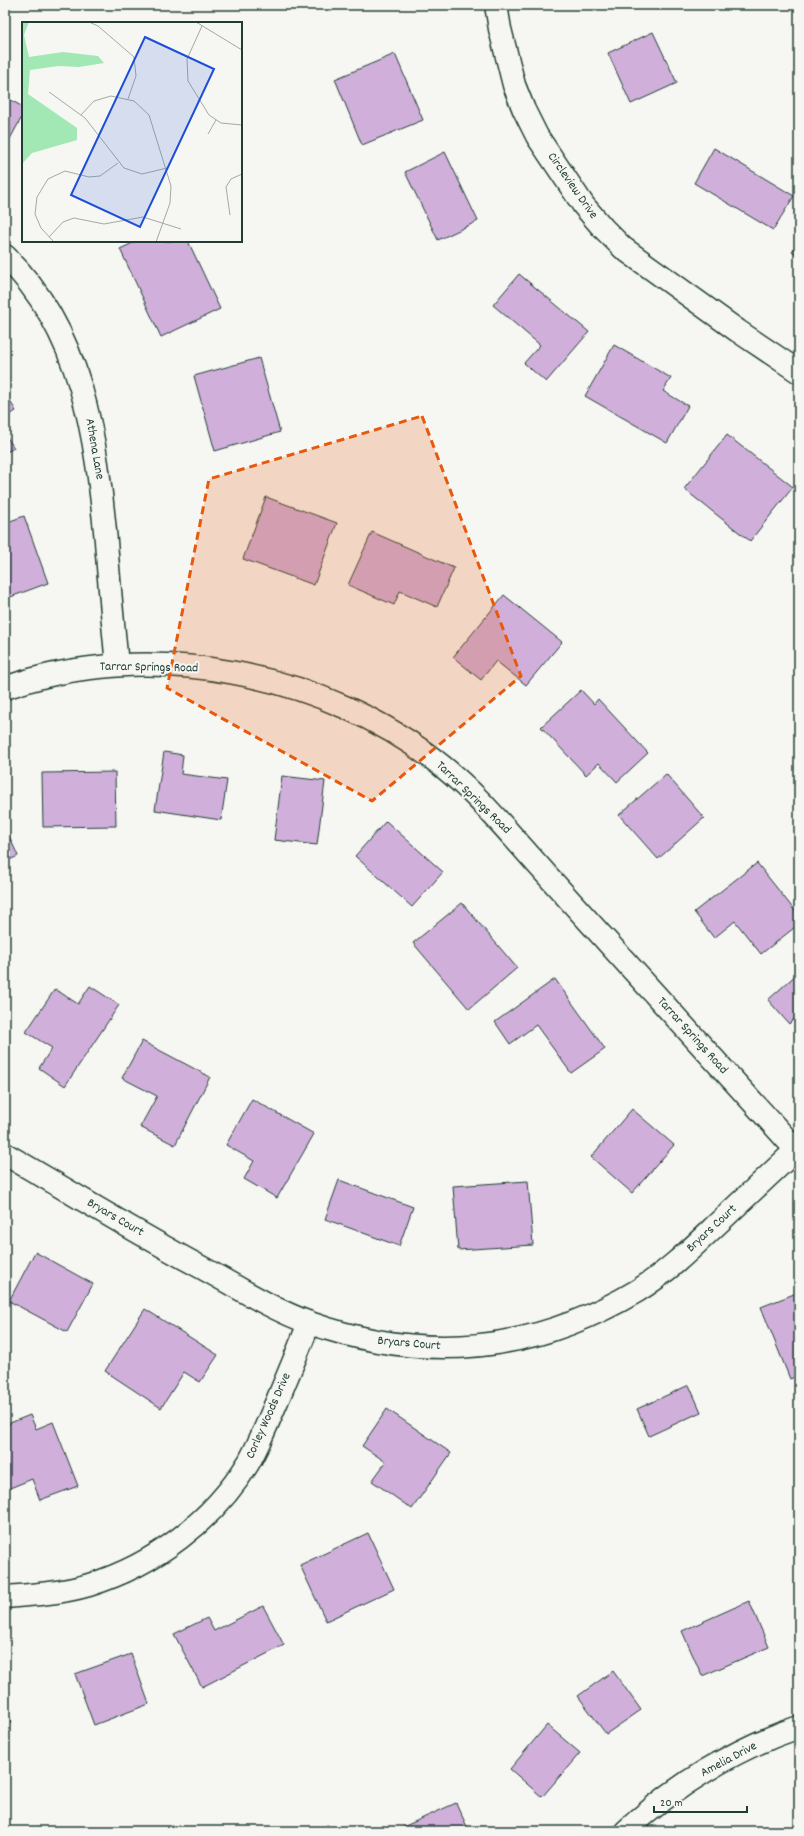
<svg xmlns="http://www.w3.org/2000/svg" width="804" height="1836" font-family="Dekko,sans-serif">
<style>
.building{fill:#d0b0db;stroke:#1f3d34}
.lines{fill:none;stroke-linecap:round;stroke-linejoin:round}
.street-casing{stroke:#1f3d34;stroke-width:25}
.street{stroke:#f6f6f2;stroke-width:22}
.marked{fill:#e8590c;fill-opacity:0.2;stroke:#e8590c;stroke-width:3;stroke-dasharray:8 5;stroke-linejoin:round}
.labels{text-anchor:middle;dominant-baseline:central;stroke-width:4;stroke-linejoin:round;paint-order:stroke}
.street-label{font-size:13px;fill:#1f3d34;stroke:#f6f6f2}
.inset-road{fill:none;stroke:#a0aca6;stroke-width:1}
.view{fill:#1d4ed8;fill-opacity:0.15;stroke:#1d4ed8;stroke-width:2}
.inset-edge{fill:none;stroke:#1f3d34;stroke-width:2}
</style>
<rect width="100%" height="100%" fill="#f6f6f2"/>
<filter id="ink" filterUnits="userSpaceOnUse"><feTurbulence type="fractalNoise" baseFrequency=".025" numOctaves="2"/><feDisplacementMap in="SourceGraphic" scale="8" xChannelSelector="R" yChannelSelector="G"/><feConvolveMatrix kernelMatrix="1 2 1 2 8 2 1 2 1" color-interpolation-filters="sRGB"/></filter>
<g filter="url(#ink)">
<!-- building -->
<g class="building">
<path d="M653 32 677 83 631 104 608 53Z"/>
<path d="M395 54 423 120 362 145 335 79Z"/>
<path d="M5 97 23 107V115L5 148Z"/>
<path d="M714 148 794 196 773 230 694 183Z"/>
<path d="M445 152 478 221 438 240 405 172Z"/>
<path d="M137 241H188L220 309 161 337 120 249Z"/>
<path d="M799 243V257L792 251Z"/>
<path d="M519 274 589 332 546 382 524 363 540 345 493 305Z"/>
<path d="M614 345 671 378 663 391 688 406 667 443 585 396Z"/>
<path d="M259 358 280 432 215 451 194 376Z"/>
<path d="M5 393 16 411 5 417Z"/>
<path d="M5 434 14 448 5 453Z"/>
<path d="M727 435 793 487 750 541 684 489Z"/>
<path d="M266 497 337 523 314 585 243 559Z"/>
<path d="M24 516 48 583 5 599V523Z"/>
<path d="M372 532 454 568 437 607 400 591 394 605 348 585Z"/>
<path d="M504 595 562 642 526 685 496 661 481 680 453 657Z"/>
<path d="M581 690 594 704 598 699 648 753 617 782 599 763 586 775 541 727Z"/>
<path d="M164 752 183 755 181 774 227 780 221 820 155 810Z"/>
<path d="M115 772 116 826 43 827 42 773Z"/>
<path d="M666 774 704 818 658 859 619 815Z"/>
<path d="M282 776 325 781 317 845 274 840Z"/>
<path d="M386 821 443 872 412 907 355 856Z"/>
<path d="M5 827 18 856 5 862Z"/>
<path d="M757 863 799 916V924L761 954 735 921 714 938 694 912Z"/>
<path d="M462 903 517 968 469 1009 413 943Z"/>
<path d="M799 972V1014L789 1024 768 1000Z"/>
<path d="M555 979 605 1049 571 1073 536 1025 510 1044 495 1022Z"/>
<path d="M90 986 119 1005 65 1086 39 1068 52 1048 26 1032 55 989 78 1004Z"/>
<path d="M142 1041 210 1077 175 1145 140 1127 157 1096 122 1078Z"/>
<path d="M252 1099 314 1134 277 1198 244 1179 254 1161 226 1145Z"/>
<path d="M632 1109 674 1145 632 1193 591 1157Z"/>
<path d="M339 1180 413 1207 399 1246 325 1219Z"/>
<path d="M528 1181 533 1245 458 1250 453 1186Z"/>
<path d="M35 1252 93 1284 67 1332 9 1301Z"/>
<path d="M799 1292V1375L790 1379 761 1307Z"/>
<path d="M145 1309 218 1355 200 1382 184 1372 161 1408 105 1371Z"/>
<path d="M689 1385 701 1412 649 1436 637 1409Z"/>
<path d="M387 1409 451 1453 412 1509 372 1481 386 1462 362 1446Z"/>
<path d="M30 1415 36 1429 53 1422 78 1486 40 1500 32 1479 5 1490V1425Z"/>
<path d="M368 1533 394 1589 326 1621 300 1565Z"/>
<path d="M749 1601 769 1647 702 1676 682 1631Z"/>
<path d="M263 1606 284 1645 202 1687 174 1634 207 1618 214 1631Z"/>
<path d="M131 1654 149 1704 94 1725 75 1674Z"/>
<path d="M613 1671 641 1710 606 1734 578 1696Z"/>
<path d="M5 1691 11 1723 5 1724Z"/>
<path d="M547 1725 580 1753 542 1797 510 1769Z"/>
<path d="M456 1803 469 1831H405L403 1827Z"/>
<path d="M328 1825 330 1831H314Z"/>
</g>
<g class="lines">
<defs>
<g id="street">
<path d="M496 5 500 29 514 85 524 110 537 136 584 206 603 228 623 248 738 331 799 372"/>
<path d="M5 256C83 332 96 438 106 541 109 582 113 624 117 665"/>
<path d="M5 688C147 637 326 672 442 766 472 790 497 819 522 847 552 881 582 914 612 947 674 1016 737 1084 799 1153"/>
<path d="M5 1154C69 1191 132 1230 197 1265 234 1285 271 1309 310 1323 423 1363 533 1353 637 1291 665 1274 690 1250 713 1228 741 1202 768 1176 796 1150"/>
<path d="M5 1597C33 1595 62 1593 89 1585 154 1565 213 1521 249 1462 260 1442 268 1422 277 1401 288 1375 299 1349 309 1323"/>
<path d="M626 1831C674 1786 736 1748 799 1727"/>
</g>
</defs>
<!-- street casing -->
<use href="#street" class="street-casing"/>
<!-- street -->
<use href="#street" class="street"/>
</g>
</g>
<!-- marked area -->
<path class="marked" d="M422 416 521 676 372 801 167 688 209 479Z"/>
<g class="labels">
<!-- street labels -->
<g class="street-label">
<text transform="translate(572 186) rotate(55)">Circleview Drive</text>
<text transform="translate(94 449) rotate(80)">Athena Lane</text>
<text transform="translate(149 668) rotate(1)">Tarrar Springs Road</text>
<text transform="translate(473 798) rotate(44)">Tarrar Springs Road</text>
<text transform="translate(692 1036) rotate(48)">Tarrar Springs Road</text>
<text transform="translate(115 1218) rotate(30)">Bryars Court</text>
<text transform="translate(712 1229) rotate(-43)">Bryars Court</text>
<text transform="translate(409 1344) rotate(5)">Bryars Court</text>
<text transform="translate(269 1416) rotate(-66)">Corley Woods Drive</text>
<text transform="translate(729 1760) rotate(-28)">Amelia Drive</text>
</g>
</g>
<!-- overview -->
<g transform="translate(22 22)">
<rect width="220" height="220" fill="#f6f6f2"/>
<path d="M0 0H7L2 13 7 35 41 30 76 34 82 41 57 45 36 44 8 48 6 72 55 106V118L10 131 0 142Z" fill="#a2e8b5"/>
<path class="inset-road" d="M67 0 76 4 112 35 114 54 106 77M174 0 220 28M180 4 165 37 166 59 187 93 199 101 220 103M27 70 63 96 102 146 120 152 145 146M59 93 72 79 89 74 112 79 127 93 149 164 148 181 134 220M186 112 194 98M208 193 204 165 209 157 220 152M27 215 41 200 52 196 82 202 121 195 159 207M32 220 19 206 13 192 15 175 26 157 43 149 67 155 78 154 96 141"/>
<path class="view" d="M123 15 192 47 118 205 49 173Z"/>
<rect width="220" height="220" class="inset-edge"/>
</g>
<!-- margin -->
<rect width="804" height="1836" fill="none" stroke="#f6f6f2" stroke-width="20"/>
<rect x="10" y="10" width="784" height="1816" fill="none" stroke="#1f3d34" stroke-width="1.5" filter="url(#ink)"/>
<!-- scale -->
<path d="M654 1806v6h93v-6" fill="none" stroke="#1f3d34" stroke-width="2"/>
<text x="660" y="1806" font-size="12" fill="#1f3d34" stroke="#f6f6f2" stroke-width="3" paint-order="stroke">20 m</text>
</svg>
